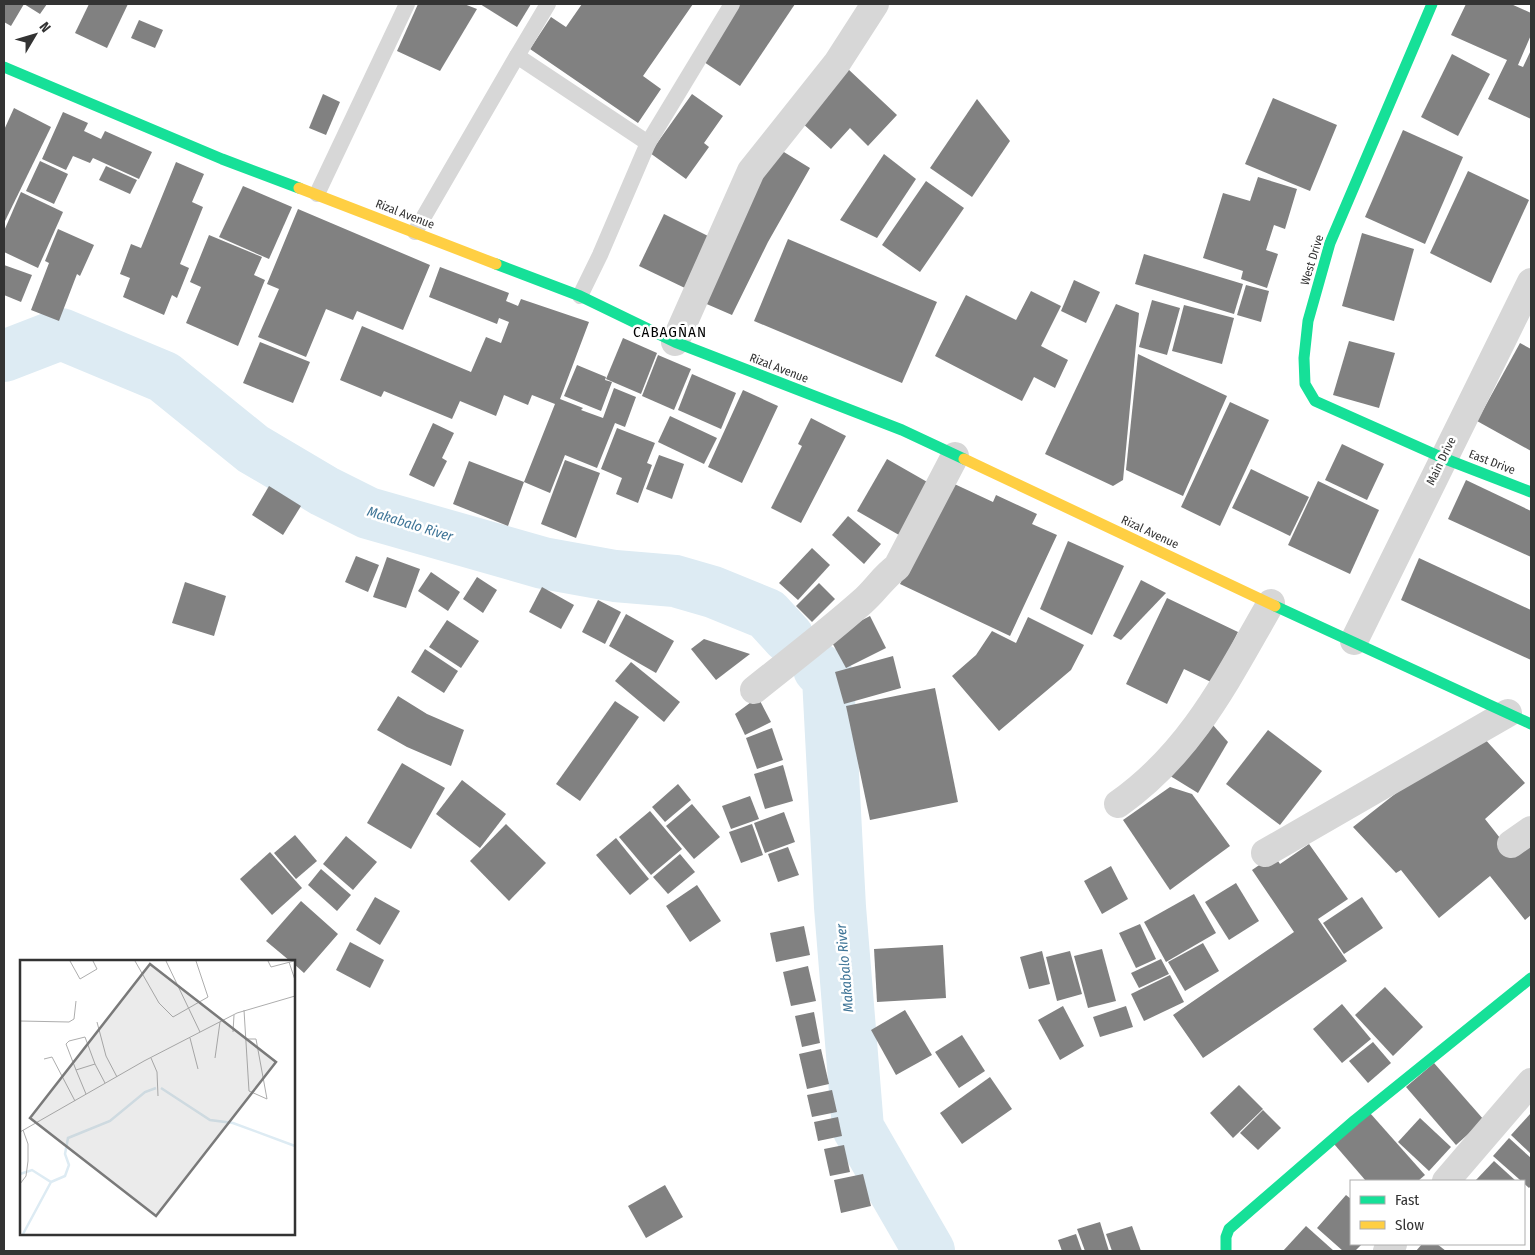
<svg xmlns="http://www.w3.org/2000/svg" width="1535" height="1255" font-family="'Fira Sans Condensed',sans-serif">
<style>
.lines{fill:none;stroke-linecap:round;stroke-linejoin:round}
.river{stroke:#ddebf3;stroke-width:52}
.building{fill:#818181}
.lane{stroke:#d7d7d7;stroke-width:16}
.street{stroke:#d7d7d7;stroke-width:28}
.fast{stroke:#16e098;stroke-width:11}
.slow{stroke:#ffcf43;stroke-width:11}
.labels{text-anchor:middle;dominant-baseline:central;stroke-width:5;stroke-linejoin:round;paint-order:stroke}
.street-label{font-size:12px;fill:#333;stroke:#fff}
.water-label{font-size:14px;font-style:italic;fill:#3f7597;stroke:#fff}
.quarter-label{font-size:15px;letter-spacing:1px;fill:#000;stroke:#fff}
.inset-river{fill:none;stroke:#ddebf3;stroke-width:2.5}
.inset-road{fill:none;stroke:#adadad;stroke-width:1}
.view{fill:#7a7a7a;fill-opacity:0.15;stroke:#7a7a7a;stroke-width:2.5}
.inset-edge{fill:none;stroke:#333;stroke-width:2.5}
</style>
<rect width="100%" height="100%" fill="#fff"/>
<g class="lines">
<!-- river -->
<g class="river">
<path d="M4 356 61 334 164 377 253 449 324 491 368 513 543 563 615 576 675 581 713 592 767 614 788 637"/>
<path d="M819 669 828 678 840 907 858 1128 929 1251"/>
</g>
</g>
<!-- building -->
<g class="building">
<path d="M4 4H47L40 14 24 4 11 26 4 22Z"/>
<path d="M89 4H128L107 48 75 33Z"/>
<path d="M418 4H464L477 9 440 71 397 51Z"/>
<path d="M480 4H531L517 27Z"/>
<path d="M582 4H693L643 76 661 89 638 123 530 49 551 17 566 27Z"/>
<path d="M738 4H795L740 86 701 60Z"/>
<path d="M1466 4H1511L1531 13V35L1518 65 1523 67 1531 50V119L1488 99 1507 60 1451 35Z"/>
<path d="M139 20 163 30 155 48 131 38Z"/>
<path d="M1452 54 1490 74 1458 136 1421 117Z"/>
<path d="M848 69 897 115 868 146 850 128 831 149 801 122Z"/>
<path d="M323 94 340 102 326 135 309 128Z"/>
<path d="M692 94 723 116 704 143 709 147 686 179 650 153Z"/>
<path d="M1273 98 1337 125 1310 191 1245 164Z"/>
<path d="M977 99 1010 141 972 197 930 168Z"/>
<path d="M14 108 51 127 5 221 4 130Z"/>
<path d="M63 112 88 123 84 131 101 139 105 131 152 152 139 179 93 158 90 163 73 156 66 170 42 159Z"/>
<path d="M1403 130 1463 157 1425 244 1365 217Z"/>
<path d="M779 149 810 168 768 242 732 315 702 302 748 203Z"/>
<path d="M884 154 916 179 877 238 840 220Z"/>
<path d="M40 161 68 174 54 204 26 191Z"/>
<path d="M176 162 204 174 192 202 203 207 180 264 189 268 177 298 172 295 164 315 123 297 130 278 120 274 131 244 141 248Z"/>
<path d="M106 166 137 180 130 194 99 180Z"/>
<path d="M1468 171 1529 200 1491 283 1430 253Z"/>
<path d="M1258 177 1297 189 1285 229 1274 225 1266 250 1278 254 1267 288 1241 279 1243 271 1203 258 1223 193 1250 201Z"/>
<path d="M926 181 964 208 920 272 882 245Z"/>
<path d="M243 186 292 207 269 259 219 237Z"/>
<path d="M21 192 63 212 38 268 4 252V231Z"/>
<path d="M298 209 430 265 403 330 357 311 353 320 326 309 306 357 258 337 279 289 267 284Z"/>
<path d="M664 214 712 238 687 289 639 266Z"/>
<path d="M58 229 94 245 80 276 77 274 59 321 31 310 49 263 45 261Z"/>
<path d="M1362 233 1414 249 1394 321 1342 306Z"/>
<path d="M209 235 262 257 254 275 265 280 238 346 186 323 201 287 190 282Z"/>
<path d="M788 239 937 302 902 383 754 321Z"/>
<path d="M1144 254 1243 284 1234 314 1135 284Z"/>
<path d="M4 265 32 275 21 302 4 295Z"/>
<path d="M440 267 509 293 506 301 518 306 521 299 589 322 560 399 583 408 581 410 603 418 614 388 636 397 625 427 615 423 597 468 565 455 550 493 524 482 555 404 532 395 528 405 504 395 496 416 460 401 452 419 384 391 381 397 340 380 362 326 471 372 486 337 501 343 509 322 499 318 497 324 429 297Z"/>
<path d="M1074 280 1100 292 1086 323 1061 311Z"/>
<path d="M1246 285 1269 291 1261 322 1237 315Z"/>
<path d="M1031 291 1061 306 1041 346 1068 360 1055 388 1034 377 1022 401 935 356 966 295 1016 320Z"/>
<path d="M1152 300 1180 308 1167 355 1139 347Z"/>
<path d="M1116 304 1139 313 1123 480 1113 486 1045 454Z"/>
<path d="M1184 305 1234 318 1222 364 1172 351Z"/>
<path d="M623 338 657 353 641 394 606 379Z"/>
<path d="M1349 341 1395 353 1379 408 1333 395Z"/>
<path d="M260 342 310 362 293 403 243 383Z"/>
<path d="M1520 343 1531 349V451L1477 421Z"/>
<path d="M1138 354 1227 396 1183 496 1126 470Z"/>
<path d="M658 355 691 369 674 410 642 396Z"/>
<path d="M577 365 606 377 605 380 612 382 601 411 564 396Z"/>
<path d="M692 374 736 393 721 429 678 410Z"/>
<path d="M743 390 778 406 742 483 708 467Z"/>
<path d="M1230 402 1269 420 1220 526 1181 507Z"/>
<path d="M670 416 717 438 704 464 658 442Z"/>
<path d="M811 418 846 436 801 523 771 508 802 446 798 444Z"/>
<path d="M433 423 454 433 442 458 447 461 434 487 409 475Z"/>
<path d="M617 428 655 443 647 463 652 465 638 503 616 494 622 478 601 469Z"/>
<path d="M1342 444 1384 464 1367 500 1325 480Z"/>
<path d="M659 455 684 464 672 499 646 489Z"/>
<path d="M887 459 929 483 899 535 857 511Z"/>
<path d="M565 460 600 473 576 538 541 524Z"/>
<path d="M469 461 524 482 508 526 453 504Z"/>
<path d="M1251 469 1309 497 1290 536 1232 508Z"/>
<path d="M1466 480 1531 511V557L1448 519Z"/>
<path d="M948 481 993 502 996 495 1037 514 1032 524 1057 535 1010 636 900 584Z"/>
<path d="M1318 481 1379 510 1350 574 1288 545Z"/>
<path d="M269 486 301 506 283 535 252 515Z"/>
<path d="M848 516 881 544 864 564 832 535Z"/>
<path d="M1068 541 1124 566 1092 635 1040 609Z"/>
<path d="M812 548 830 565 798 600 779 583Z"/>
<path d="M356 556 379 565 368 592 345 582Z"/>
<path d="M387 557 420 569 406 608 373 597Z"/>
<path d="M1419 558 1531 610V660L1401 600Z"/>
<path d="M431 572 460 592 448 611 418 591Z"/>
<path d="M477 577 497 590 483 613 463 599Z"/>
<path d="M1141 580 1166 593 1121 640 1113 636Z"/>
<path d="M185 582 226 596 214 636 172 623Z"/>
<path d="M819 583 835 599 812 622 796 606Z"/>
<path d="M542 587 574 605 561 629 529 612Z"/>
<path d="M1167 598 1238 632 1213 683 1184 669 1167 704 1126 684Z"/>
<path d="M598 600 621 612 605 644 582 632Z"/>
<path d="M626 614 674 641 656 673 609 646Z"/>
<path d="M870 616 886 648 846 668 829 637Z"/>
<path d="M1028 617 1084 645 1071 670 999 731 952 676 976 655 992 631 1016 643Z"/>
<path d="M447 620 479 641 461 668 429 647Z"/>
<path d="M704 639 750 654 716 680 691 649Z"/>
<path d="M425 649 458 671 444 693 411 672Z"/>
<path d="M893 656 901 688 844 704 835 672Z"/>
<path d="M631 662 680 702 664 722 615 681Z"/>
<path d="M935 688 958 802 870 820 846 706Z"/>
<path d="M398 696 427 714 464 730 451 766 407 747 377 730Z"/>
<path d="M758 697 771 722 745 735 735 714Z"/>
<path d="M615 701 639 717 580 801 556 784Z"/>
<path d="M1212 724 1228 742 1198 793 1167 774Z"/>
<path d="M772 728 783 760 757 769 746 738Z"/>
<path d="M1268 730 1322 771 1280 825 1226 784Z"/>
<path d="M1483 737 1525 783 1485 819 1511 852 1531 836V915L1525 920 1490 876 1439 918 1401 870 1396 873 1353 827 1423 772Z"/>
<path d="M402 763 445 788 411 849 367 823Z"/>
<path d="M783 765 793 801 765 809 754 774Z"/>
<path d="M462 780 506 814 480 848 436 814Z"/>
<path d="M678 784 691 800 665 822 652 807Z"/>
<path d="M1170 787 1192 794 1230 846 1170 890 1123 820Z"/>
<path d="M750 796 759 819 731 829 722 806Z"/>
<path d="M692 804 720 837 694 859 666 826Z"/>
<path d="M650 811 682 849 651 875 619 837Z"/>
<path d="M784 812 795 842 765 853 754 823Z"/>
<path d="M506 824 546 863 509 901 470 861Z"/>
<path d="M752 824 763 855 741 863 729 832Z"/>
<path d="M295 835 317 861 296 879 274 853Z"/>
<path d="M346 836 377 862 353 890 323 864Z"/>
<path d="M616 838 649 879 630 895 596 855Z"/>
<path d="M1309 844 1348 899 1318 919 1347 961 1203 1058 1173 1015 1294 932 1252 870 1274 855 1280 864Z"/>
<path d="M788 847 799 875 778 882 768 854Z"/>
<path d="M270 852 302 888 272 915 240 879Z"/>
<path d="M680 854 695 872 668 894 653 877Z"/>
<path d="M1111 866 1128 899 1102 914 1084 881Z"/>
<path d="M321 869 351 895 337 911 308 885Z"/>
<path d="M1236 883 1259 921 1229 940 1205 902Z"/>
<path d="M697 885 721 921 690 942 666 906Z"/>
<path d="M1194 894 1216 933 1166 962 1144 922Z"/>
<path d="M375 897 400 911 380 945 356 930Z"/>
<path d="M1362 897 1383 928 1344 954 1323 923Z"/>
<path d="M301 901 338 934 304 973 294 964V961H290L266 941Z"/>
<path d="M1140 924 1156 959 1136 968 1119 933Z"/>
<path d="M804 926 810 955 776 962 770 933Z"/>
<path d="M350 942 384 960 370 988 336 970Z"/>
<path d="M1203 943 1219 971 1185 991 1168 962Z"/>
<path d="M943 945 946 998 877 1002 874 949Z"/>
<path d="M1102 949 1116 1001 1088 1008 1074 956Z"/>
<path d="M1042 951 1050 984 1029 989 1020 957Z"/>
<path d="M1070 951 1082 994 1057 1001 1046 957Z"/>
<path d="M1161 959 1169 974 1139 988 1131 973Z"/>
<path d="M808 966 816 1001 791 1006 783 972Z"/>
<path d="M1170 975 1184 1002 1144 1021 1131 994Z"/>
<path d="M1385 987 1423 1027 1393 1056 1355 1015Z"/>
<path d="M1342 1004 1371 1039 1342 1063 1313 1029Z"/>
<path d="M1063 1006 1084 1046 1060 1060 1038 1020Z"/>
<path d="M1126 1006 1133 1027 1100 1037 1093 1017Z"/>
<path d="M905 1010 932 1055 896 1075 871 1030Z"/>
<path d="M814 1012 820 1043 802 1047 795 1016Z"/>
<path d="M962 1035 985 1071 959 1088 935 1052Z"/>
<path d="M1373 1042 1391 1063 1368 1083 1349 1061Z"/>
<path d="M821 1049 829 1084 807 1089 799 1054Z"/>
<path d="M1434 1063 1484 1120 1456 1145 1406 1087Z"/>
<path d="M990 1077 1012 1109 962 1144 940 1113Z"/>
<path d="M1239 1085 1263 1109 1233 1138 1210 1113Z"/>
<path d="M832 1090 837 1112 812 1117 807 1095Z"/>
<path d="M1263 1110 1281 1128 1258 1150 1240 1133Z"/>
<path d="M1370 1113 1425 1175 1418 1181H1366L1334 1144Z"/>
<path d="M1531 1113V1154L1511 1135Z"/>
<path d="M838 1117 842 1136 818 1141 814 1122Z"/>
<path d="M1420 1118 1451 1147 1429 1171 1398 1142Z"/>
<path d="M1509 1138 1531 1158V1186L1529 1188 1493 1156Z"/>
<path d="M844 1145 850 1172 830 1176 824 1149Z"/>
<path d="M1494 1161 1516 1181H1475Z"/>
<path d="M863 1174 871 1206 841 1213 834 1180Z"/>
<path d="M665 1185 683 1217 646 1238 628 1206Z"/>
<path d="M1346 1195 1351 1199V1244H1362L1355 1251H1343L1317 1228Z"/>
<path d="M1100 1222 1109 1251H1085L1077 1229Z"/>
<path d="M1132 1226 1141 1251H1112L1106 1234Z"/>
<path d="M1306 1226 1334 1251H1283Z"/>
<path d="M1076 1234 1082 1251H1062L1058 1240Z"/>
<path d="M1422 1244H1437L1446 1251H1416Z"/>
</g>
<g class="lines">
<!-- lane -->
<g class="lane">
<path d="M517 56 548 4"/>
<path d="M648 143 732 4"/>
<path d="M317 194 407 4"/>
<path d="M415 232 517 56 648 143 600 255 580 296"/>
</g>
<!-- street -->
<g class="street">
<path d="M675 342 751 171 837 63 875 4"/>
<path d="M1354 641 1531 282"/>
<path d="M754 690C790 661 827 633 862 602 875 591 883 577 897 567L955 456"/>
<path d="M1118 804C1192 752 1227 679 1271 603"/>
<path d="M1511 844 1531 830"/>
<path d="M1265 853 1508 713"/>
<path d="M1446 1181 1531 1082"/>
<path d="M1387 1251 1393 1244"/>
</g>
<!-- fast -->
<g class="fast">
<path d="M1432 4 1330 243 1308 321 1304 358 1305 384 1315 401 1443 458 1531 492"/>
<path d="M4 67 222 159 299 188"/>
<path d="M496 264 580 296 675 342 902 430 964 459"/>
<path d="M1275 606 1531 724"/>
<path d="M1226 1251V1237L1229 1229 1355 1120 1531 978"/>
</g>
<!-- slow -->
<g class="slow">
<path d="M299 188 496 264"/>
<path d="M964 459 1275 606"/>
</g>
</g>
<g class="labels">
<!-- street labels -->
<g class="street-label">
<text transform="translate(405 214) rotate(21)">Rizal Avenue</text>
<text transform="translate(1312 260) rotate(-73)">West Drive</text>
<text transform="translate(779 368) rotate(21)">Rizal Avenue</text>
<text transform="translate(1441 461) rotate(-64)">Main Drive</text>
<text transform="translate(1492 462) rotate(21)">East Drive</text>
<text transform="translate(1150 532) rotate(25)">Rizal Avenue</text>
</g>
<!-- water labels -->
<g class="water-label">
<text transform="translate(410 524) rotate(17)">Makabalo River</text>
<text transform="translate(845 968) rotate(-95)">Makabalo River</text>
</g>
<!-- quarter labels -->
<g class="quarter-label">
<text x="670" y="332">CABAGÑAN</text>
</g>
</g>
<!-- overview -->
<g transform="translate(20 960)">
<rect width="275" height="275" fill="#fff"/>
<path class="inset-river" d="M141 128 190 160 213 163 275 186M0 214 12 210 31 222 45 216 49 205 45 194 48 178 90 161 125 132 136 128M3 274 31 222"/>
<path class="inset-road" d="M50 1 60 19 77 9 73 1M115 1 139 43 153 57 188 37 176 1M146 1 180 72M248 1 251 7 274 1M269 2 275 20M224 50 229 131 247 139 236 79H228M0 61 49 62 54 59 56 41M77 62 86 96 97 117M213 72 214 55M170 78 178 109M131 98 137 112 138 136M195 98 200 62M24 99 32 97 55 141M56 110 46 84 49 81 65 77 75 104M66 134 56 110 75 104 85 123M0 172 124 101 217 53 275 36M0 224 6 216 8 201V184L3 170"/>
<path class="view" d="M130 4 256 102 136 256 10 158Z"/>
<rect width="275" height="275" class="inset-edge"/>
</g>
<!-- border -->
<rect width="1535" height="1255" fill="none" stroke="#333333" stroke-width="10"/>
<!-- legend -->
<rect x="1350" y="1180" width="175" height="65" fill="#ffffff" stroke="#adadad"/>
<rect x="1360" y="1196" width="25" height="8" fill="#16e098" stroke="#adadad"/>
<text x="1395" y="1205" font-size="15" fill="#333333">Fast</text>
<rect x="1360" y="1221" width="25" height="8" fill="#ffcf43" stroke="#adadad"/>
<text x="1395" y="1230" font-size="15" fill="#333333">Slow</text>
<!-- north arrow -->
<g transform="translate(35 35) rotate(52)" stroke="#ffffff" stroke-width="4" paint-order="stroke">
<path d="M0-4L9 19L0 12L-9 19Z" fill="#333333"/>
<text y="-8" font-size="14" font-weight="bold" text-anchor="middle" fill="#333333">N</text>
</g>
</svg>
